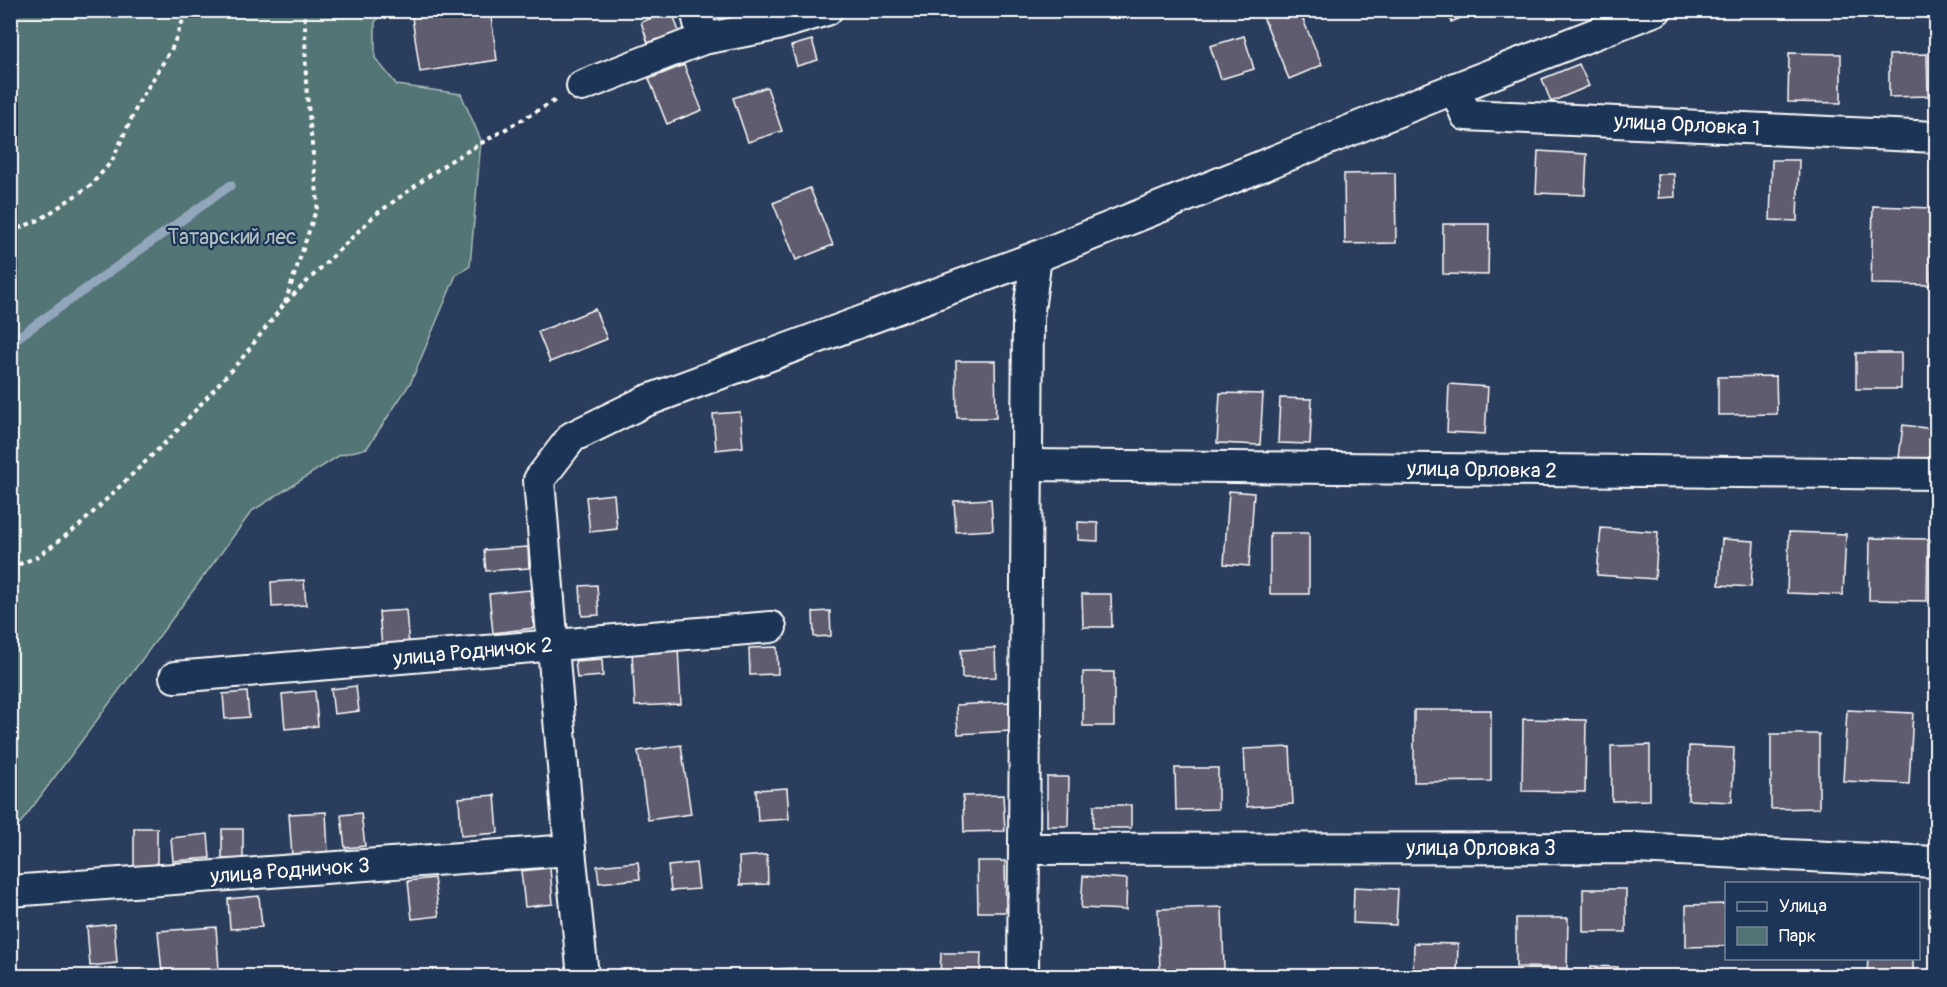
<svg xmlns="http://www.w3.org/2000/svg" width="1947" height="987" font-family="Pangolin,sans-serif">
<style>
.green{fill:#527475;stroke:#a8baba;stroke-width:1.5}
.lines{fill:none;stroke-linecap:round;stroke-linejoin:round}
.stream{stroke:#92a6bc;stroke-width:9}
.building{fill:#615c6f;stroke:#fff;stroke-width:1.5}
.street-casing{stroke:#fff;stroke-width:34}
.path{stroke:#fff;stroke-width:4;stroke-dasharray:4.5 4.5;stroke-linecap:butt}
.street{stroke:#1d3557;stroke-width:30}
.labels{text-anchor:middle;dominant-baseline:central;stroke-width:4.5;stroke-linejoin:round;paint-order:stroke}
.street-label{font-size:21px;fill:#fff;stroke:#1d3557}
.park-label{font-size:21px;fill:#b1c0c1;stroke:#1d3557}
</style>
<rect width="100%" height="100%" fill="#2b3d5c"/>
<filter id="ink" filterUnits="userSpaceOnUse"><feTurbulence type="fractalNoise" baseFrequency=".0167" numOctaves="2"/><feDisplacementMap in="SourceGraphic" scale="12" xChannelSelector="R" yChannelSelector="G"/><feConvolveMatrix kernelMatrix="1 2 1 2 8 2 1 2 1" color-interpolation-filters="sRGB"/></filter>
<g filter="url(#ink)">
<!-- green -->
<path class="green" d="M11 10 385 11 375 22V58L397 85 461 94 481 140 470 266 456 275 411 382 367 448 340 455 252 511 11 836Z"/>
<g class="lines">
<!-- stream -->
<path class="stream" d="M10 343 231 185"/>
</g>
<!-- building -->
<g class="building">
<path d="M411 10H490L497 60 420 72Z"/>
<path d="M1264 10H1299L1322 65 1289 79 1261 12Z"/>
<path d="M1447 10H1481L1451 22Z"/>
<path d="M672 11 679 32 648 43 641 22Z"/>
<path d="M1244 36 1254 69 1221 79 1210 46Z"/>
<path d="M812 40 818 60 797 66 791 46Z"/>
<path d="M1789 53 1841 54V103L1788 102Z"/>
<path d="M1927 54 1928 96 1889 97V55Z"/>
<path d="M1579 64 1589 86 1551 102 1542 79Z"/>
<path d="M684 65 702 110 667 124 649 79Z"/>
<path d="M767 87 782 131 748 142 733 98Z"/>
<path d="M1538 151 1587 154 1585 195 1536 193Z"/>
<path d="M1772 160H1799L1797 221 1770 220Z"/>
<path d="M1395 173 1396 243 1345 244 1344 174Z"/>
<path d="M1657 174H1674L1675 197 1658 198Z"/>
<path d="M810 188 833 245 796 260 773 203Z"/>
<path d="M1873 206 1933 208 1931 285 1871 284Z"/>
<path d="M1443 224H1489L1488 275 1443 274Z"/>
<path d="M595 309 607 339 550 362 538 332Z"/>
<rect x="1856" y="353" width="45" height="36"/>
<path d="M956 361H995L996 418H957Z"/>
<path d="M1776 376 1777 414 1718 415V377Z"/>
<path d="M1449 384 1488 387 1485 434 1447 432Z"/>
<path d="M1220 393 1263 394 1260 445 1217 443Z"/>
<path d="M1280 398 1312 399 1310 444 1278 443Z"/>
<path d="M740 412 743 447 716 450 713 414Z"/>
<path d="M1903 425 1933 429 1929 462 1899 458Z"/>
<path d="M1229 491 1254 493 1249 566 1224 564Z"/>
<path d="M614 494 617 529 590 532 586 497Z"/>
<path d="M991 499 993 530 956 532 954 501Z"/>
<path d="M1078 522 1098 523V541L1078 540Z"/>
<path d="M1601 528 1658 532 1655 579 1597 575Z"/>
<path d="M1789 532 1846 534 1843 595 1787 593Z"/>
<rect x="1270" y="533" width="39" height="61"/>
<path d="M1870 538 1928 539 1927 601 1869 600Z"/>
<path d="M1722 539 1754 541 1751 587 1719 585Z"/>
<path d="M528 547 529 568 486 571 484 550Z"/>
<path d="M304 580 306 605 272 607 271 582Z"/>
<path d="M597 585 599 615 582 616 580 586Z"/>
<path d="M530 590 534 628 493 633 489 594Z"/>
<path d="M1082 594H1111L1112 627H1083Z"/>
<path d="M406 610 409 645 382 647 379 612Z"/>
<path d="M830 611 831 636 814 637 813 612Z"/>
<path d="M777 647 778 674 750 675 749 648Z"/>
<path d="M678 648 681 704 635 706 632 652Z"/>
<path d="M995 648 996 677 962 678 961 650Z"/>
<path d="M602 659 603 676 577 678 575 661Z"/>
<rect x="1083" y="672" width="31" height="54"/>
<path d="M356 686 359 711 334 714 331 689Z"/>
<path d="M315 691 318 726 285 729 282 694Z"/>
<path d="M247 692 249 717 225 719 223 694Z"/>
<path d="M1009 702 1011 731 958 734 956 705Z"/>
<path d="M1414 710H1491V781L1414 782Z"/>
<path d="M1847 710 1913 713 1909 784 1843 781Z"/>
<path d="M1523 719 1586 720 1585 792 1522 791Z"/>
<path d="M1771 734H1819V808L1771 809Z"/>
<path d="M681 745 691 814 648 820 638 751Z"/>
<path d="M1650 745V800L1612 801 1611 746Z"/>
<path d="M1689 746 1734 748 1732 802 1688 800Z"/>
<path d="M1290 747 1293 804 1247 807 1244 749Z"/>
<path d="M1175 768H1218V809L1176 810Z"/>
<path d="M1047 777H1069L1068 826H1047Z"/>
<path d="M787 788 789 819 758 821 756 790Z"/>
<path d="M495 795 498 833 461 836 459 798Z"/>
<path d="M1003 795 1005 831 964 832 963 796Z"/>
<path d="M1094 805H1131V828H1093Z"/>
<path d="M326 812 328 854 292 856 289 814Z"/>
<path d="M361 813 365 846 345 848 341 815Z"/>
<rect x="134" y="828" width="23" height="40"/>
<rect x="222" y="829" width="21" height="30"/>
<path d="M208 834 210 858 173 861 171 838Z"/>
<path d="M767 855 768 884 740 885 739 857Z"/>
<path d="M977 861H1005L1006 912H978Z"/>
<path d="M638 862 640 879 599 883 597 866Z"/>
<path d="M696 863 699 889 671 891 668 866Z"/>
<path d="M550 868 553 904 525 907 521 871Z"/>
<path d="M1083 876 1127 879 1126 910 1081 908Z"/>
<path d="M434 878 439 916 412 919 408 881Z"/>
<path d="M1354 887 1398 889 1396 925 1353 923Z"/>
<rect x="1583" y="889" width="43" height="43"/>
<path d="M259 896 262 927 230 929 228 899Z"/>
<path d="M1726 904V946L1686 947V905Z"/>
<path d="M1222 907 1224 969 1160 971 1158 909Z"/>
<path d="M1516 918H1568L1567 968 1516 967Z"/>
<path d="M114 924 117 963 90 966 87 927Z"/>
<path d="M216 927 219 969 162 973 158 931Z"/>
<path d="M1414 943 1458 944 1457 976H1413Z"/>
<path d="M941 953H981L980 976H940Z"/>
<path d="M1868 958H1913V976H1867Z"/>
<path d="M1591 966 1618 967V976H1591Z"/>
<path d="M796 968V976H772L771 969Z"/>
</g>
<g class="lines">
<defs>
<g id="street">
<path d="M696 10 703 39"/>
<path d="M582 86 703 39 777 25 827 10"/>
<path d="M1455 88 1466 115 1936 137"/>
<path d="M1028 465 1936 474"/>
<path d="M175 677 771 627"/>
<path d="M1025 849 1634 848 1936 862"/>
<path d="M10 891 570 850"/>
<path d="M583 976 570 850 539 480 572 437 646 401 1036 257 1433 97 1656 10"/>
<path d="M1023 976 1028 318 1036 257"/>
</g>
</defs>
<!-- street casing -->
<use href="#street" class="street-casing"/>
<!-- path -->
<g class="path">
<path d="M10 232 41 219 91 185 112 161 139 102 172 48 187 10"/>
<path d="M285 303 318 204 306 85 305 22 303 10"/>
<path d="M10 568 37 557 80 525 174 434 243 357 285 303 375 215 447 163 556 100"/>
</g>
<!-- street -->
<use href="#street" class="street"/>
</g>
</g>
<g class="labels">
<!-- street labels -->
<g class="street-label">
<text transform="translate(1687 125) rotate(3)">улица Орловка 1</text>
<text transform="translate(1482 470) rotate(1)">улица Орловка 2</text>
<text transform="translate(473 652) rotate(-5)">улица Родничок 2</text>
<text x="1481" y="848">улица Орловка 3</text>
<text transform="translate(290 871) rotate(-4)">улица Родничок 3</text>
</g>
<!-- park labels -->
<g class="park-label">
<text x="232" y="237">Татарский лес</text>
</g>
</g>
<!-- margin -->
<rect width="1947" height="987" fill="none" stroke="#1d3557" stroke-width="36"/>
<rect x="18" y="18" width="1911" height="951" fill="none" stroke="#fff" stroke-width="2" filter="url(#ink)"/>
<!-- legend -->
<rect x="1725" y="882" width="195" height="78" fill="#1d3557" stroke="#77869a" stroke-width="1.5"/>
<rect x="1737" y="902" width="30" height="9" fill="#1d3557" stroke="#77869a" stroke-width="1.5"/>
<text x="1779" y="912" font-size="18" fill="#ffffff">Улица</text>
<rect x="1737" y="927" width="30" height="18" fill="#527475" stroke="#77869a" stroke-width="1.5"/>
<text x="1779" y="942" font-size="18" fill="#ffffff">Парк</text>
</svg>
